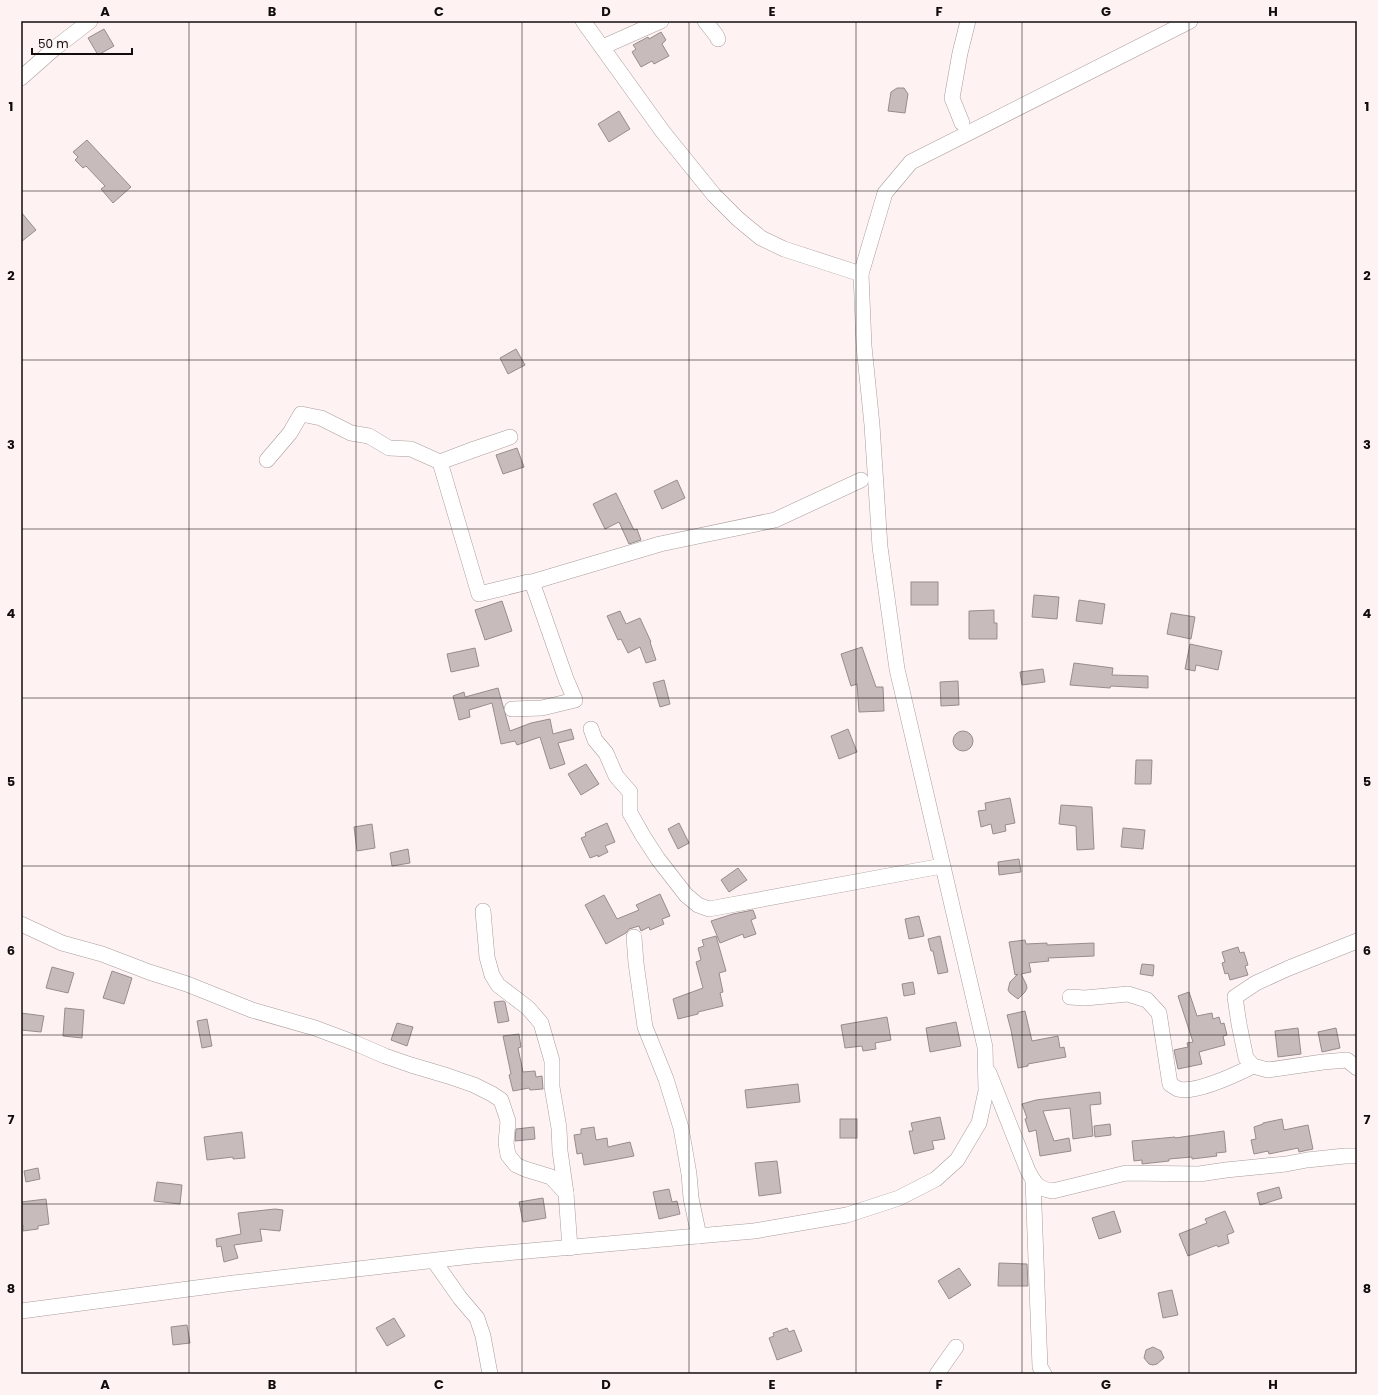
<svg xmlns="http://www.w3.org/2000/svg" width="1378" height="1395" font-family="Poppins,sans-serif">
<style>
.building{fill:#c7bbbb;stroke:#988d8d}
.lines{fill:none;stroke-linecap:round;stroke-linejoin:round}
.minor-casing{stroke:#a99d9d;stroke-width:16}
.minor{stroke:#fff;stroke-width:15}
.grid{fill:none;stroke:#110d0d;stroke-width:1;stroke-opacity:0.55}
.neatline{fill:none;stroke:#110d0d;stroke-width:1.5}
.grid-label{font-size:13px;text-anchor:middle;font-weight:bold;fill:#110d0d}
</style>
<rect width="100%" height="100%" fill="#fff2f2"/>
<!-- building -->
<g class="building">
<path d="M104 29 114 46 98 55 88 38Z"/>
<path d="M661 32 666 40 662 44 669 56 654 64 652 61 641 67 632 52 636 49 633 45 648 37 649 39Z"/>
<path d="M897 88H904L908 94 905 113 888 111 891 92Z"/>
<path d="M619 111 630 129 609 142 598 124Z"/>
<path d="M87 140 131 187 113 203 101 189 105 186 86 166 83 168 75 160 78 157 73 152Z"/>
<path d="M21 212 36 230 21 242Z"/>
<path d="M516 349 525 365 508 374 500 358Z"/>
<path d="M517 448 524 467 503 474 496 455Z"/>
<path d="M677 480 685 498 662 509 654 491Z"/>
<path d="M616 493 634 530 637 529 641 540 629 544 619 522 605 529 593 504Z"/>
<rect x="911" y="582" width="27" height="23"/>
<path d="M1034 595 1059 597 1057 619 1032 617Z"/>
<path d="M1079 600 1105 604 1102 624 1076 621Z"/>
<path d="M502 601 512 631 485 640 475 610Z"/>
<path d="M994 610V623H997V639H969V611Z"/>
<path d="M620 611 626 624 640 618 651 642H650L656 660 646 663 640 647 628 653 621 639 618 640 607 616Z"/>
<path d="M1171 613 1195 617 1191 639 1167 634Z"/>
<path d="M1190 644 1222 651 1218 670 1196 665 1195 671 1185 669Z"/>
<path d="M862 647 876 687H883L884 711 859 712 857 684 851 686 841 654Z"/>
<path d="M475 648 479 666 451 672 447 654Z"/>
<path d="M1074 663 1113 668 1112 675 1148 676V688L1111 686 1110 688 1070 685Z"/>
<path d="M1043 669 1045 682 1022 685 1020 672Z"/>
<path d="M664 680 670 704 660 707 653 683Z"/>
<path d="M958 681 959 705 941 706 940 682Z"/>
<path d="M498 688 510 731 531 723 550 719 553 734 571 729 574 739 558 743 565 764 550 769 540 737 517 745 515 741 501 744 492 703 469 710 470 717 459 720 453 696 464 692 465 697Z"/>
<path d="M848 729 857 752 839 759 831 736Z"/>
<circle cx="963" cy="741" r="10"/>
<path d="M1136 760H1152L1151 784H1135Z"/>
<path d="M586 764 599 784 581 795 568 774Z"/>
<path d="M1010 798 1015 823 1005 825 1006 831 993 834 991 824 981 827 978 811 986 810 985 803Z"/>
<path d="M1061 805 1092 807 1094 849 1077 850 1076 826 1059 824Z"/>
<path d="M607 823 615 842 605 846 608 852 598 857V855L590 858 581 838 586 836 585 833Z"/>
<path d="M679 823 689 843 678 849 668 829Z"/>
<path d="M372 824 375 848 357 851 354 827Z"/>
<path d="M1123 828 1145 830 1143 849 1121 847Z"/>
<path d="M408 849 410 863 392 866 390 853Z"/>
<path d="M1019 859 1021 872 999 875 998 862Z"/>
<path d="M738 868 747 880 729 892 721 880Z"/>
<path d="M660 894 670 916 662 919 664 924 650 930 649 927 641 931 639 926 629 929 626 933 606 944 585 905 604 895 617 919 639 910 636 905Z"/>
<path d="M753 910 756 918 751 920 756 934 744 938 743 934 720 943 711 921 733 914Z"/>
<path d="M919 916 924 936 909 939 905 919Z"/>
<path d="M716 936 726 971 719 973 723 992 720 993 723 1006 698 1012V1014L678 1019 673 999 703 988 696 962 701 960 698 948 704 946 702 940Z"/>
<path d="M940 936 948 972 938 974 933 951H931L928 939Z"/>
<path d="M1025 940 1026 944 1047 943V945L1094 943V956L1048 958 1049 961 1029 963 1031 972 1021 974 1026 984 1027 988 1025 992 1018 999 1010 993 1008 990 1010 982 1018 974 1015 975 1009 942Z"/>
<path d="M1238 947 1240 953 1244 952 1248 965 1245 966 1248 975 1230 980 1228 973 1225 974 1222 963 1225 962 1222 952Z"/>
<path d="M1142 964 1154 965 1153 976 1140 974Z"/>
<path d="M52 967 74 973 68 993 46 988Z"/>
<path d="M112 971 132 978 124 1004 103 998Z"/>
<path d="M913 982 915 994 904 996 902 984Z"/>
<path d="M1189 992 1197 1016 1212 1013 1213 1019 1219 1017 1221 1024 1224 1023 1227 1035 1223 1036 1225 1045 1199 1052 1202 1064 1178 1069 1174 1050 1188 1047 1187 1043 1193 1042 1178 996Z"/>
<path d="M503 1001 505 1002 509 1021 498 1023 494 1002Z"/>
<path d="M65 1008 84 1010 82 1038 63 1036Z"/>
<path d="M1025 1011 1032 1041 1058 1036 1060 1048 1064 1047 1066 1057 1028 1064V1066L1018 1068 1011 1030 1007 1015Z"/>
<path d="M21 1013 44 1016 41 1032 21 1030Z"/>
<path d="M887 1017 891 1040 875 1043 876 1049 863 1051 862 1046 845 1048 841 1025Z"/>
<path d="M207 1019 212 1046 202 1048 197 1021Z"/>
<path d="M956 1022 961 1046 930 1052 926 1028Z"/>
<path d="M397 1023 413 1027 407 1046 391 1040Z"/>
<path d="M1298 1028 1301 1054 1278 1057 1275 1031Z"/>
<path d="M1336 1028 1340 1048 1322 1052 1318 1032Z"/>
<path d="M519 1034 521 1047 518 1048 523 1072 535 1071 536 1077 542 1076 543 1089 530 1090 529 1088 513 1091 509 1075 511 1074 503 1036Z"/>
<path d="M798 1084 800 1102 747 1108 745 1090Z"/>
<path d="M1100 1092 1101 1104 1090 1105 1093 1136 1073 1139 1070 1108 1043 1111 1054 1141 1069 1138 1071 1151 1040 1156 1036 1130 1029 1132 1025 1119 1027 1118 1022 1104 1036 1100Z"/>
<path d="M940 1117 945 1139 932 1141 934 1149 914 1154 909 1131H913L911 1123Z"/>
<rect x="840" y="1119" width="17" height="19"/>
<path d="M1282 1119 1284 1130 1308 1125 1313 1149 1299 1152 1298 1148 1269 1154 1268 1151 1254 1154 1251 1140 1256 1139 1254 1127 1263 1124V1123Z"/>
<path d="M1110 1124 1111 1135 1095 1137 1094 1126Z"/>
<path d="M534 1127 535 1139 515 1141 516 1129Z"/>
<path d="M594 1127 596 1140 607 1138 608 1147 630 1142 634 1156 613 1160 584 1165 582 1153 577 1154 574 1135 581 1134V1129Z"/>
<path d="M1224 1131 1226 1152 1216 1153 1217 1156 1192 1159V1157L1169 1159V1161L1142 1164V1160L1134 1161 1132 1141 1175 1137V1138Z"/>
<path d="M242 1132 245 1158 233 1159V1157L207 1160 204 1137Z"/>
<path d="M777 1161 781 1193 759 1196 755 1163Z"/>
<path d="M38 1168 40 1179 26 1182 24 1171Z"/>
<path d="M157 1182 182 1185 180 1204 154 1201Z"/>
<path d="M1279 1187 1282 1198 1260 1205 1257 1193Z"/>
<path d="M669 1189 672 1202 677 1201 680 1214 659 1219 653 1192Z"/>
<path d="M543 1198 546 1218 523 1222 519 1202Z"/>
<path d="M46 1199 49 1224 38 1226V1229L23 1231V1225H21V1202Z"/>
<path d="M275 1209 283 1210 280 1231 260 1229 262 1241 234 1245 238 1258 224 1262 221 1246 217 1247 216 1239 241 1234 238 1213Z"/>
<path d="M1114 1211 1121 1232 1099 1239 1092 1218Z"/>
<path d="M1225 1211 1234 1232 1227 1235 1229 1243 1218 1247 1217 1245 1188 1256 1179 1234 1207 1223 1205 1219Z"/>
<path d="M999 1263 1027 1264 1028 1286H998Z"/>
<path d="M959 1268 971 1285 949 1299 938 1281Z"/>
<path d="M1172 1290 1178 1315 1163 1318 1158 1293Z"/>
<path d="M394 1318 405 1336 387 1346 376 1328Z"/>
<path d="M187 1325 190 1343 173 1345 171 1327Z"/>
<path d="M787 1328 789 1332 794 1330 802 1351 777 1360 769 1338 774 1336 773 1333Z"/>
<path d="M1153 1347 1161 1351 1164 1358 1157 1364 1153 1365 1149 1364 1144 1358 1146 1350Z"/>
</g>
<g class="lines">
<defs>
<g id="minor">
<path d="M583 21 663 132 714 195 738 219 761 238 784 249 861 274"/>
<path d="M705 21 716 35 718 39"/>
<path d="M607 45 661 21"/>
<path d="M21 78 55 48 90 21"/>
<path d="M962 123 952 98 960 53 968 21"/>
<path d="M267 460 290 433 301 414 321 418 351 433 369 436 389 448 411 449 440 462 510 437 474 449 440 462 479 594 528 582"/>
<path d="M512 709 542 708 575 700 566 679 532 582 660 544 775 520 861 480"/>
<path d="M591 729 595 740 606 753 616 776 630 792V813L643 836 658 859 686 895 698 905 709 909 942 866"/>
<path d="M483 911 487 957 492 975 498 985 528 1008 541 1023 552 1061V1087L559 1128 560 1151 566 1193"/>
<path d="M21 924 62 943 102 954 149 972 187 984 252 1010 315 1028 355 1043 385 1056 411 1065 448 1076 474 1085 492 1094 501 1100 508 1121 506 1143 508 1155 516 1165 525 1169 551 1177 566 1193 570 1248"/>
<path d="M634 937 636 963 645 1027 666 1079 681 1128 689 1174 691 1198 699 1236"/>
<path d="M1357 941 1289 968 1256 983 1235 997 1239 1024 1246 1058 1253 1066 1268 1070 1323 1062 1347 1060 1357 1068"/>
<path d="M1070 997 1085 998 1128 994 1147 1000 1159 1013 1170 1084C1173 1086 1176 1088 1178 1089 1195 1094 1237 1074 1253 1066"/>
<path d="M989 1073 1028 1171C1035 1184 1038 1189 1053 1191L1126 1173 1199 1174 1226 1170 1286 1164 1307 1160 1345 1156H1357"/>
<path d="M1033 1180 1040 1367 1044 1374"/>
<path d="M434 1261 460 1298 477 1318 483 1336 490 1374"/>
<path d="M21 1311 234 1283 472 1256 754 1231 847 1215 899 1198 936 1179 957 1160 979 1123 986 1091 985 1047 897 669 880 547 872 425 864 346 861 274 885 193 911 162 1190 21"/>
<path d="M937 1374 956 1347"/>
</g>
</defs>
<!-- minor casing -->
<use href="#minor" class="minor-casing"/>
<!-- minor -->
<use href="#minor" class="minor"/>
</g>
<!-- grid -->
<path class="grid" d="M189 21V1374M356 21V1374M522 21V1374M689 21V1374M856 21V1374M1022 21V1374M1189 21V1374M21 191H1357M21 360H1357M21 529H1357M21 698H1357M21 866H1357M21 1035H1357M21 1204H1357"/>
<!-- border -->
<rect width="1378" height="1395" fill="none" stroke="#fff2f2" stroke-width="44"/>
<!-- scale -->
<path d="M32 48v6h100v-6" fill="none" stroke="#110d0d" stroke-width="2"/>
<text x="38" y="48" font-size="12" fill="#110d0d" stroke="#fff2f2" stroke-width="3" paint-order="stroke">50 m</text>
<rect x="22" y="22" width="1334" height="1351" class="neatline"/>
<g class="grid-label">
<text x="105" y="16">A</text>
<text x="272" y="16">B</text>
<text x="439" y="16">C</text>
<text x="606" y="16">D</text>
<text x="772" y="16">E</text>
<text x="939" y="16">F</text>
<text x="1106" y="16">G</text>
<text x="1273" y="16">H</text>
<text x="11" y="111">1</text>
<text x="1367" y="111">1</text>
<text x="11" y="280">2</text>
<text x="1367" y="280">2</text>
<text x="11" y="449">3</text>
<text x="1367" y="449">3</text>
<text x="11" y="618">4</text>
<text x="1367" y="618">4</text>
<text x="11" y="786">5</text>
<text x="1367" y="786">5</text>
<text x="11" y="955">6</text>
<text x="1367" y="955">6</text>
<text x="11" y="1124">7</text>
<text x="1367" y="1124">7</text>
<text x="11" y="1293">8</text>
<text x="1367" y="1293">8</text>
<text x="105" y="1389">A</text>
<text x="272" y="1389">B</text>
<text x="439" y="1389">C</text>
<text x="606" y="1389">D</text>
<text x="772" y="1389">E</text>
<text x="939" y="1389">F</text>
<text x="1106" y="1389">G</text>
<text x="1273" y="1389">H</text>
</g>
</svg>
